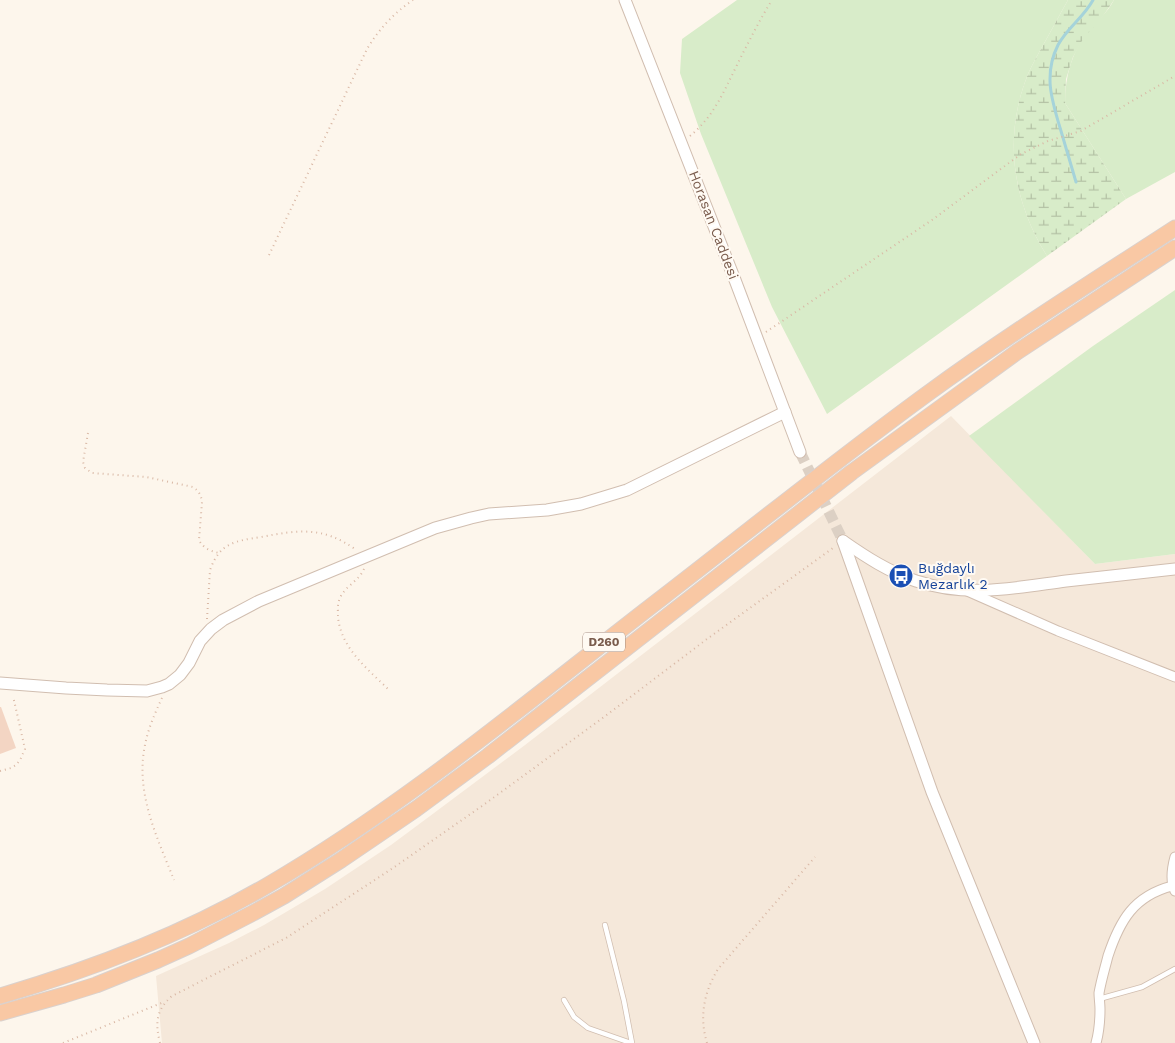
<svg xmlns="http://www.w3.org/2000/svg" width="1175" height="1043" font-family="'Work Sans',sans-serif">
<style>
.residential{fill:#f5e8da}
.green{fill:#d8ecc9}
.wetland{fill:url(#wetland-marsh)}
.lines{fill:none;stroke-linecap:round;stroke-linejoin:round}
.stream{stroke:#a5d3da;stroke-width:3}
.building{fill:#f3d5c3}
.tertiary-tunnel{stroke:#dcd0c4;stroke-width:11;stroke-dasharray:11 5.5;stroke-linecap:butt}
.service-casing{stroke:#d1beb0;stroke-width:6}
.minor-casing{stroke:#d1beb0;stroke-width:11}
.tertiary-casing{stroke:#d1beb0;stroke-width:13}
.trunk-casing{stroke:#dad1cd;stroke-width:17}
.path{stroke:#d9b8a5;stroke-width:2;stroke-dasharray:1 4;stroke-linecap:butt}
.service{stroke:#fff;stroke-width:4.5}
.minor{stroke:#fff;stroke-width:9}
.tertiary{stroke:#fff;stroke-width:11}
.trunk{stroke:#f9c8a4;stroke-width:15}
.labels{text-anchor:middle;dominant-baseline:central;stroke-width:4;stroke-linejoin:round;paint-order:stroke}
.shield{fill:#fffaf3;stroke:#a28b7f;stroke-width:1}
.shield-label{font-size:12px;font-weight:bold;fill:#7a5c4d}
.street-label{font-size:14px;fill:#7a5c4d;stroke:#fffaf3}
.transit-label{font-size:14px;fill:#164399;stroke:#fffaf3;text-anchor:start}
</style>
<defs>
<pattern id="wetland-marsh" width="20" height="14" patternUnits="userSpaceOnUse" patternTransform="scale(1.25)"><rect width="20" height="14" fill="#d8ecc9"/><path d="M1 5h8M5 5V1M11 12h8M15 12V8" fill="none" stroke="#b4c2a5"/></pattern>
</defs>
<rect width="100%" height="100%" fill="#fdf6ec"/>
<!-- residential -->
<path class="residential" d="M951 416 1095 564 1175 554V1043H162L156 976 229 943 264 925 325 889 391 845 426 819 525 745Z"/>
<!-- green -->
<g class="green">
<path d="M737 0H1068C1059 16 1051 31 1042 47 1037 56 1032 65 1028 74 1003 136 1012 200 1047 256L827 414 772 307 701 134 680 73 682 39Z"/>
<path d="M1114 0H1175V172L1126 199 1065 103C1065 76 1072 51 1089 30 1099 19 1107 13 1114 0Z"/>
<path d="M1175 290V554L1095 564 969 436 1093 346Z"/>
</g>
<!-- wetland -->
<path class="wetland" d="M1068 0H1114L1103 16 1083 39 1073 57 1066 79 1065 103 1126 199 1047 256C1012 200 1003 136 1028 74 1032 65 1037 56 1042 47 1051 31 1059 16 1068 0Z"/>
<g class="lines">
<!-- stream -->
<path class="stream" d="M1076 182C1071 165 1066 148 1061 131 1052 101 1043 75 1058 45 1067 28 1084 17 1093 0"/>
</g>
<!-- building -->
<path class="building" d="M0 707H1L16 748 0 754Z"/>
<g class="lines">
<!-- tertiary-tunnel -->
<path class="tertiary-tunnel" d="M800 452 843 541"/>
<defs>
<g id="service">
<path d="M605 925 624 1001 632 1043"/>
<path d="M1099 999 1142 987 1175 969"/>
<path d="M564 1000 574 1017 588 1028 631 1043"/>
</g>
<g id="minor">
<path d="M967 591 1058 631 1175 677"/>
<path d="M1175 891C1170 881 1172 868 1175 857"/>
<path d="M1096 1043C1099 1032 1100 1020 1100 1009 1100 1004 1099 998 1099 993 1101 981 1105 968 1108 956 1120 920 1134 896 1172 886"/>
</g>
<g id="tertiary">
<path d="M625 0 735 280 800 452"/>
<path d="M843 541 932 792 1034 1043"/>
<path d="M843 541C866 557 889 572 916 581 968 598 1013 588 1066 581 1102 577 1139 573 1175 569"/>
<path d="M0 683 66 688 107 690 147 691 162 687 169 684 180 675 189 663 200 641 211 629 223 620 259 601 435 528 471 518 489 514 547 510 581 504 627 490 785 412"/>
</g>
<g id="trunk">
<path d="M0 996C93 969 184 934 268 885 409 803 534 696 663 597 751 529 838 459 927 394 1008 335 1092 282 1175 228"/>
<path d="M0 1013 64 995 96 985 158 960 189 946 253 913 284 896 341 860 416 809 488 756 852 472 1017 352 1175 248"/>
</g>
</defs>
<!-- service casing -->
<use href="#service" class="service-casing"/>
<!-- minor casing -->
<use href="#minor" class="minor-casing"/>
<!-- tertiary casing -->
<use href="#tertiary" class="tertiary-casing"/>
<!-- trunk casing -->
<use href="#trunk" class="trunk-casing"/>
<!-- path -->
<g class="path">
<path d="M690 136C714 116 723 93 737 65 748 43 759 21 772 0"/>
<path d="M269 255 367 49C379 29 394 13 413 0"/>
<path d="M766 332 932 220 1021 154 1048 141 1081 131 1175 76"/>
<path d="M88 433 83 462 85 468 92 473 146 477 193 487C199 491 201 495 202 502L199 540C203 548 210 551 219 553"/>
<path d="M364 569C359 581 345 586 340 598 337 604 338 611 338 617 341 649 369 670 390 691"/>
<path d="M207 619 210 570C220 542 236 541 261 537 298 530 322 526 355 549"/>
<path d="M162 698C155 713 148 729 145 745 135 793 157 837 174 880"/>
<path d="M0 771 11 768 16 765 20 760 25 749 13 696"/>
<path d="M63 1043 164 1002"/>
<path d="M160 1043C155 1023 156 1010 172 996L286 938 393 868 482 806 604 717 707 639 833 548"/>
<path d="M707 1043C699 1017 704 992 718 969L815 857"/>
</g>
<!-- service -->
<use href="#service" class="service"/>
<!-- minor -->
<use href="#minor" class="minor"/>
<!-- tertiary -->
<use href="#tertiary" class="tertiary"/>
<!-- trunk -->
<use href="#trunk" class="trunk"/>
</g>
<!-- icons -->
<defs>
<symbol id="bus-disc" viewBox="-11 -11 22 22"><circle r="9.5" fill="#1a4fb4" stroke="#fffaf3"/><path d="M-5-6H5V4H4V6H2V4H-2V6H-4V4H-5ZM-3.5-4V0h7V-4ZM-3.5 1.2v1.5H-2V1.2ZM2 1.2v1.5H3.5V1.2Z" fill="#fff"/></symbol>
</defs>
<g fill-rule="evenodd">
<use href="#bus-disc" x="887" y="562" width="28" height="28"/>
</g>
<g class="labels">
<!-- shield labels -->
<rect class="shield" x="583" y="632.5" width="42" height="19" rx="4"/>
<g class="shield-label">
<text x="604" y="642">D260</text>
</g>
<!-- street labels -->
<g class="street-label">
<text transform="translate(714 225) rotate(69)">Horasan Caddesi</text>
</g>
<!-- transit labels -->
<g class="transit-label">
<text x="918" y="568">Buğdaylı<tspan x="918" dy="16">Mezarlık 2</tspan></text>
</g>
</g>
</svg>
